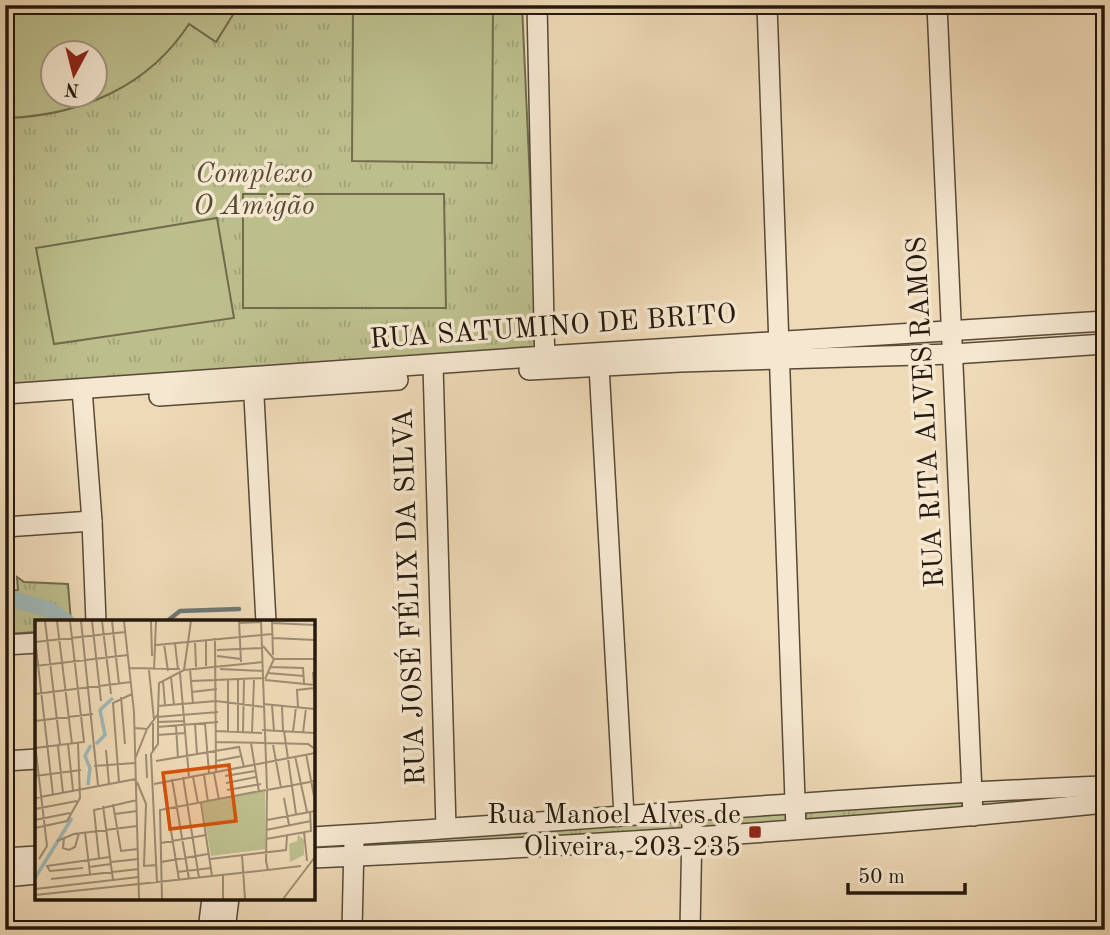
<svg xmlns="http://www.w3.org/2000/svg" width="1110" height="935" font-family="'Old Standard TT',serif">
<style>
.grass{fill:url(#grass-tufts);stroke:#706c4c;stroke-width:2;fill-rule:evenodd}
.pitch{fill:#bcbe8c;stroke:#706c4c;stroke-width:2;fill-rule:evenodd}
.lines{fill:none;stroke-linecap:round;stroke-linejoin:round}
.stream{stroke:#6e7874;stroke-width:4.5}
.canal{stroke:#9fb8b9;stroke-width:16}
.street-casing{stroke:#574937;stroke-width:22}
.street{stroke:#f5e7d0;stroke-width:19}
.poi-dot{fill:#8f2418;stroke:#f5e7d0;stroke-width:2.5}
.labels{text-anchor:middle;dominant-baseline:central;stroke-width:7;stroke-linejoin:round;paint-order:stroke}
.park-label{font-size:28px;font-style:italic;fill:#524b32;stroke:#f5e7d0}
.street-label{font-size:28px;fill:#24190c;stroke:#f5e7d0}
.poi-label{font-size:28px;fill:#24190c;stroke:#f5e7d0;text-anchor:end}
.inset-river{fill:none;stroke:#9fb8b9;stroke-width:3.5}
.inset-road{fill:none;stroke:#9e8d73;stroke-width:2}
.view{fill:#d4530c;fill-opacity:0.15;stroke:#d4530c;stroke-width:3.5}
.inset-edge{fill:none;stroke:#24190c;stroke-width:3.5}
</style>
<defs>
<pattern id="grass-tufts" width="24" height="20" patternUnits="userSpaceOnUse" patternTransform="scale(1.75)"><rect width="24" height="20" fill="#bcbe8c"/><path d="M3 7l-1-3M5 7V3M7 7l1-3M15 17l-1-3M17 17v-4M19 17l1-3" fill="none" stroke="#a1a378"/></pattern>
</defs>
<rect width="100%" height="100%" fill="#efdab7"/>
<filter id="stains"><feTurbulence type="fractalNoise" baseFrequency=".00286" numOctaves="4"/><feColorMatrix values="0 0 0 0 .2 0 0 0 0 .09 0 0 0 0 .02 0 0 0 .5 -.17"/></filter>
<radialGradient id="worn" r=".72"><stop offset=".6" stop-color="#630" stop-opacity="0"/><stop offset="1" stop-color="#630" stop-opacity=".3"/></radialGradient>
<!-- grass -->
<g class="grass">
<path d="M5 5H522L538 356 5 395ZM52 52H94V94H52Z"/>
<path d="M17 577 24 582 68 584 71 622H37V632L5 634V591L18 590Z"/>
<path d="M970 795V812L802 824 800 807Z"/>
<path d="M791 809 792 826 697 832 696 816Z"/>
<path d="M688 817 689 833 359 852 358 838Z"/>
</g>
<!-- pitch -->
<g class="pitch">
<path d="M5 5H239L216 42 189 24C148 87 81 115 8 118H5ZM52 52H94V94H52Z"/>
<path d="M353 5H493L492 163 352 161Z"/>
<path d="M243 194H444L446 308H243Z"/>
<path d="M217 218 234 318 54 344 36 248Z"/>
</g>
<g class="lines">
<!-- stream -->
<path class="stream" d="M166 622 180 611 239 609"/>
<!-- canal -->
<path class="canal" d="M5 597 50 610 67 622"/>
<defs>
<g id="street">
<path d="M537 5 545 368"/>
<path d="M767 5 796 829"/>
<path d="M937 5 973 816"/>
<path d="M433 365 446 828"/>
<path d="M599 366 624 816"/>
<path d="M529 370 680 362 953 354 1105 344"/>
<path d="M253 378 266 622"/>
<path d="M82 389 92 521 96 622"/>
<path d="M5 394 545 356 1105 321"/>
<path d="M159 396 398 380"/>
<path d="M5 527 92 521"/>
<path d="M5 645 37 643"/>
<path d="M5 761 37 759"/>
<path d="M313 837C577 822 841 796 1105 786"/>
<path d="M5 858 37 856"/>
<path d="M313 858C577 846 842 830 1105 803"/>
<path d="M5 877 37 874"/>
<path d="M208 930 212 898"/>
<path d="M225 930 229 898"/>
<path d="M352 930 354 843"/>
<path d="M690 930 692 826"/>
</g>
</defs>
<!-- street casing -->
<use href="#street" class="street-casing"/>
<!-- street -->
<use href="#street" class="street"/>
</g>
<!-- markers -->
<rect class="poi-dot" x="748" y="825" width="14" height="14" rx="3.5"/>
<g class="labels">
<!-- park labels -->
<g class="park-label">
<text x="254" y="175">Complexo<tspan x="254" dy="32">O Amigão</tspan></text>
</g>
<!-- street labels -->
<g class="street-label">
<text transform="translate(553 328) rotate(-4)">RUA SATUMINO DE BRITO</text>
<text transform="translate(927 412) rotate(-93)">RUA RITA ALVES RAMOS</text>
<text transform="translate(411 597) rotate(-92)">RUA JOSÉ FÉLIX DA SILVA</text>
</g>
<!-- poi labels -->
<g class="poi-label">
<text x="741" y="816">Rua Manoel Alves de<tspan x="741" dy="32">Oliveira, 203-235</tspan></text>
</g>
</g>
<!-- overview -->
<g transform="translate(35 620)">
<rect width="280" height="280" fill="#efdab7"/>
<path d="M230 171V229L176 236 167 183ZM263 214 269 220V235L255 242 254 224 262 221Z" fill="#bcbe8c"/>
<path d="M184 211a16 16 0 1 1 32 0a16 16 0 1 1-32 0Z" fill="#bcbe8c"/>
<path class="inset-river" d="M61 124 70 115 65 90 78 78M53 165 55 148 50 136 56 125M0 258 37 198"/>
<path class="inset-road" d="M10 1 25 125M22 1 37 124M46 1 63 165M57 1 66 81M67 1 76 74M77 1 84 64M89 1 99 92 104 279M116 1 117 36M204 1 206 42M226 1 232 169M237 1 238 35M204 3 226 2M237 3 280 5M0 18 18 175M180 18 181 152M238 18 280 20M160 21 161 47M0 22 90 12M140 23 143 50M129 24 133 51M121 25 237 14M228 26 239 39 230 59M182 30 227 28M182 36 206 39M239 39H280M0 46 93 35M171 46V21M236 47 268 48 269 63M94 48 145 49M155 49 158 84M185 49 229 51M114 50 119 100M119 50 121 1M149 50 228 42M278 52 280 80M145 53 154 157M232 53 269 56M136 57 139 85M230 60 280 65M128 61 130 85M156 61 229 58M157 72 182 69M0 74 96 62M86 77 90 124M228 84 280 89M237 85 239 111M123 86 181 81 229 87M247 86 248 111M263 87 262 70 280 68M122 97 183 92M0 101 58 94M123 102 149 101M118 103V131M170 103 174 153M160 104 162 134M141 106 143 138M122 107 183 102M100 108 112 109 123 94 124 63 149 50 156 1M227 110 280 113M181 111 227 113M193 111V59M249 111 261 194M203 112V60M208 112 209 60M217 112 219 60M258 112 261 87M268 113 271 88M122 115 151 113M181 122 273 124 280 129M216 123 224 172M0 124 12 226 4 239M33 124 38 170M238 125 246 168M23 126 28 173M0 128 49 122 35 1M71 130 74 164M111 134 112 158M116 134 122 262M116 134 123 124V94M271 134 280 181M260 136 272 192M100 139 112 109M121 141 204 127 209 147M181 141 207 136M59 146 100 143M179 153 184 180M169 155 173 182M0 156 46 150M190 156 220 151M148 157 164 258M158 157 163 183M137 159 154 259M128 161 144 260M84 162 78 83 97 74M102 162 111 184 109 246 122 245M191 163 221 157M119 164 280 133M192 170 226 164M232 170 280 161M0 178 101 159M249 178 254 205M166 183 177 256M78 184 86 231 103 229M68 186 78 260M0 189 42 181M80 194 102 191M0 200 35 193M232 200 280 191M0 208 32 201 45 178 43 123M231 210 276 201M50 212 55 254M269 212 272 241M29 218 28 228 34 230 40 227 44 213M231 219 276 211 275 191M22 221 39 214 102 206M126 223 171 215M207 235 210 279M64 238 59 190 102 180M175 239 251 230 252 216M76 242 104 239M126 242 173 234M231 243 232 170M54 247 76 244M48 248 15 251 12 246 75 237M233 250 266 246M142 252 176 248M188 255V279M16 259 104 249M104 264 233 250 231 241M0 269 104 257M0 275 104 264M127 279 125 190 231 170M248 279 280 237"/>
<path class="view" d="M194 145 201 201 135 209 128 153Z"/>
<rect width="280" height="280" class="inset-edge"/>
</g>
<!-- margin -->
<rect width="1110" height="935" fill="none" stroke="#efdab7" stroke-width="28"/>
<rect x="7" y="7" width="1096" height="921" fill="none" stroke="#24190c" stroke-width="3.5"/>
<rect x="14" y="14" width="1082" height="907" fill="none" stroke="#24190c" stroke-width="2"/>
<!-- north arrow -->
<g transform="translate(74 74) rotate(187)"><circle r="33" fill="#f5e7d0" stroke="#a19582" stroke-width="2"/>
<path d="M0-5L12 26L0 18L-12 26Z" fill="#8f2418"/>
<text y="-10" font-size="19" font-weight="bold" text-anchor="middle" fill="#24190c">N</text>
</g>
<!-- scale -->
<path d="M848 883v10h117v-10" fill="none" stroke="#24190c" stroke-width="3.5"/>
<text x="858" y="883" font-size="21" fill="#24190c" stroke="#f5e7d0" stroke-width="5" paint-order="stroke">50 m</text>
<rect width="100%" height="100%" filter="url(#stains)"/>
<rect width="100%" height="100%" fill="url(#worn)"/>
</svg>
